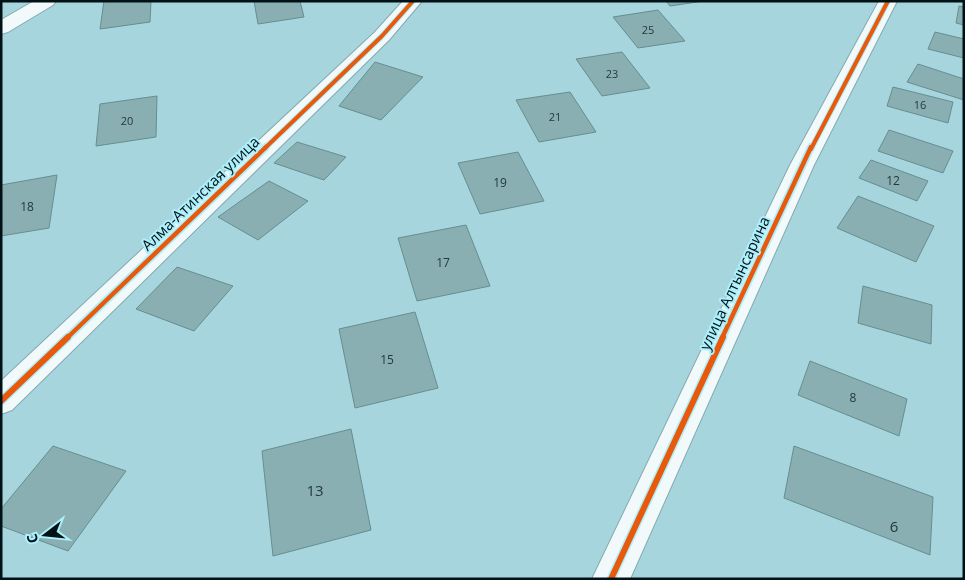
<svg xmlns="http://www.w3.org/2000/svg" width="965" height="580" font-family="'Open Sans',sans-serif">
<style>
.building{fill:#89afb2;stroke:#658e91}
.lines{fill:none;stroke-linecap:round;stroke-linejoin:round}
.minor-casing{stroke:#84aab0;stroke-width:2}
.minor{fill:#f2f9fa;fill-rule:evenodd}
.cycleway-far2-casing{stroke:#adeffb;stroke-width:6}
.cycleway-far1-casing{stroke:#adeffb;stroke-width:8}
.cycleway-casing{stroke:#adeffb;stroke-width:9}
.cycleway-far2{stroke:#e8590c;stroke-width:4}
.cycleway-far1{stroke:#e8590c;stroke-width:4.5}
.cycleway{stroke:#e8590c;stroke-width:6}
.labels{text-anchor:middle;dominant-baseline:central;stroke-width:4;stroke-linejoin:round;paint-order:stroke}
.far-number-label{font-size:11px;fill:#22393d}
.number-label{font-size:12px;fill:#22393d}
.street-label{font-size:15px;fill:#001216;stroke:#adeffb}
.near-number-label{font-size:15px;fill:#22393d}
</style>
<rect width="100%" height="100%" fill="#a6d5dd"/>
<!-- building -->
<g class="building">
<path d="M104 1H151L150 22 100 29Z"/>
<path d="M254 1H300L304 17 258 24Z"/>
<path d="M666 1H704L670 6Z"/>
<path d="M959 6 964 7V25L956 23Z"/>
<path d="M658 10 685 41 638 48 613 17Z"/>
<path d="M935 32 964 39V58L928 49Z"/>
<path d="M622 52 650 88 602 96 576 59Z"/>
<path d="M375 62 423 77 381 120 339 106Z"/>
<path d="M918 64 964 79V100L907 82Z"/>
<path d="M893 87 953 102 948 123 887 106Z"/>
<path d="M570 92 596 132 539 142 516 100Z"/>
<path d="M157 96 156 137 96 146 100 104Z"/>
<path d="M889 130 953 151 943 173 878 151Z"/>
<path d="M297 142 346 157 324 180 274 163Z"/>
<path d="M518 152 544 201 480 214 458 163Z"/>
<path d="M871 160 928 181 917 201 859 178Z"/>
<path d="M57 175 49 228 1 236V185Z"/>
<path d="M269 181 308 201 258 240 218 217Z"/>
<path d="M858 196 934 226 916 262 837 228Z"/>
<path d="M466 225 490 286 417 301 398 238Z"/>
<path d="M177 267 233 286 194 331 136 309Z"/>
<path d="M863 286 932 305 931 344 858 323Z"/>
<path d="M415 312 438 388 355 408 339 329Z"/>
<path d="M810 361 907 399 899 436 798 395Z"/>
<path d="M351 429 371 530 273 556 262 451Z"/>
<path d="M53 446 126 471 68 551 1 526V509Z"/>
<path d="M794 446 933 497 930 555 784 498Z"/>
</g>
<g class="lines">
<defs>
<g id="minor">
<path d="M34 1H56L53 5 8 32 1 34V20Z"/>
<path d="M403 1H422L389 40 12 410 1 414V381L375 32Z"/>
<path d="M879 1H897L814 165 630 579H592L790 165Z"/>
</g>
</defs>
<!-- minor casing -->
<use href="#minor" class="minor-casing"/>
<!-- minor -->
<use href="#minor" class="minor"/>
<defs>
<g id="cycleway-far2">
<path d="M264 149 382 36 413 1"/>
<path d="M811 149 888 1"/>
</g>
<g id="cycleway-far1">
<path d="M67 338 266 147"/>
<path d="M722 338 811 147"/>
</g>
<g id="cycleway">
<path d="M1 401 68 337"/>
<path d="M611 579 723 337"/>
</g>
</defs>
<!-- cycleway-far2 casing -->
<use href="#cycleway-far2" class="cycleway-far2-casing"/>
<!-- cycleway-far1 casing -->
<use href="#cycleway-far1" class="cycleway-far1-casing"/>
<!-- cycleway casing -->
<use href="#cycleway" class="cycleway-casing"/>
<!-- cycleway-far2 -->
<use href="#cycleway-far2" class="cycleway-far2"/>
<!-- cycleway-far1 -->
<use href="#cycleway-far1" class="cycleway-far1"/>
<!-- cycleway -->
<use href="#cycleway" class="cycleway"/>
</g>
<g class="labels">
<!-- far-number labels -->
<g class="far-number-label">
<text x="648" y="29">25</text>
<text x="612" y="73">23</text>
<text x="920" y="104">16</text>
<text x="555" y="116">21</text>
<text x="127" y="120">20</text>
</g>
<!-- number labels -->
<g class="number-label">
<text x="893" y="180">12</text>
<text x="500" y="182">19</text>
<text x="27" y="206">18</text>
<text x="443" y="262">17</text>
<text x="387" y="359">15</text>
<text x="853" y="397">8</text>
</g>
<!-- street labels -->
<g class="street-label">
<text transform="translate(200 193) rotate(-44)">Алма-Атинская улица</text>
<text transform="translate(734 283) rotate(-65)">улица Алтынсарина</text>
</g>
<!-- near-number labels -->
<g class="near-number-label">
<text x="315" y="490">13</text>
<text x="894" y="526">6</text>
</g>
</g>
<!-- border -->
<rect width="965" height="580" fill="none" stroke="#001216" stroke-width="5"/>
<!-- north arrow -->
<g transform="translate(45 535) rotate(254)" stroke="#adeffb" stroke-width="4" paint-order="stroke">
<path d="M0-4L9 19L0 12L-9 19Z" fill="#001216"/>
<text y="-8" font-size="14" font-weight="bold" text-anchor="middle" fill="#001216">С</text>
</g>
</svg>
